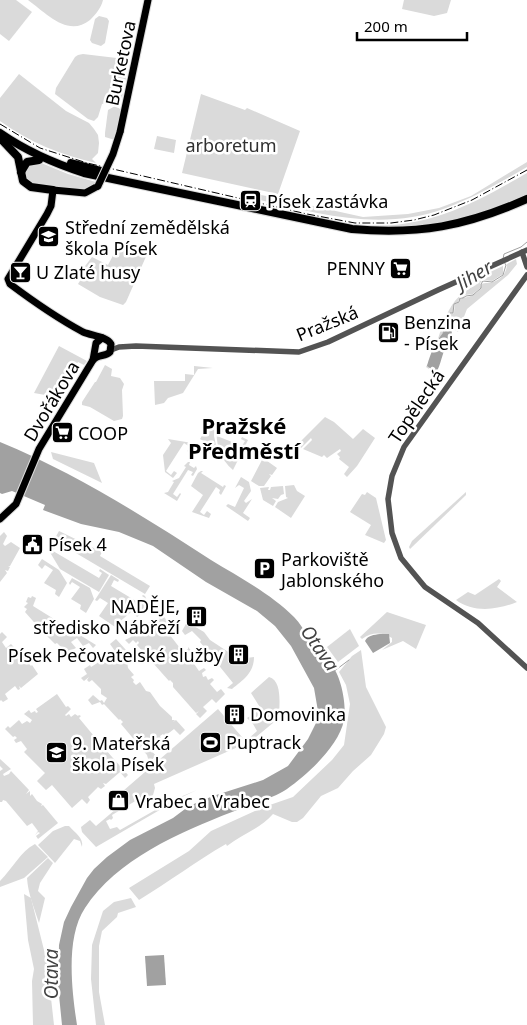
<svg xmlns="http://www.w3.org/2000/svg" width="527" height="1025" font-family="'Noto Sans',sans-serif">
<style>
.green{fill:#dadada}
.water{fill:#a1a1a1}
.lines{fill:none;stroke-linecap:round;stroke-linejoin:round}
.stream{stroke:#a1a1a1;stroke-width:1}
.major-casing{stroke:#dbdbdb;stroke-width:9}
.highway-casing{stroke:#dbdbdb;stroke-width:10}
.minor{stroke:#535353;stroke-width:5.5}
.major{stroke:#000;stroke-width:7}
.highway{stroke:#000;stroke-width:8}
.rail{stroke:#000;stroke-width:1;stroke-dasharray:8 2.5 1 2.5;stroke-linecap:butt}
.major-bridge-casing{stroke:#dbdbdb;stroke-width:9;stroke-linecap:butt}
.major-bridge{stroke:#000;stroke-width:7}
.labels{text-anchor:middle;dominant-baseline:central;stroke-width:5;stroke-linejoin:round;paint-order:stroke}
.street-label{font-size:18px;fill:#000;stroke:#fff}
.park-label{font-size:18px;fill:#313131;stroke:#fff}
.poi-label{font-size:18px;fill:#000;stroke:#fff;text-anchor:start}
.water-label{font-size:19px;font-style:italic;fill:#424242;stroke:#fff}
.district-label{font-size:22px;font-weight:bold;fill:#000;stroke:#fff}
</style>
<rect width="100%" height="100%" fill="#fff"/>
<!-- green -->
<g class="green">
<path d="M0 0H16L32 12 9 41 0 34Z"/>
<path d="M28 0H103C101 8 96 14 90 20 68 38 46 13 28 0Z"/>
<path d="M404 0H451L447 13 434 16 402 9Z"/>
<path d="M99 16 107 18 109 21 105 43 101 46 92 43 90 40 95 19Z"/>
<path d="M83 54 125 59 129 62 122 98 102 104 98 117 94 121 88 119 55 94 56 88 75 57 78 55Z"/>
<path d="M19 74 66 111 89 123 94 129 98 135 99 143 98 153 92 159 96 163C61 155 29 142 0 121V98Z"/>
<path d="M201 94 245 110 247 108 300 131 278 194 182 173Z"/>
<path d="M115 106 122 110 115 140 105 137V133L108 110Z"/>
<path d="M157 136 176 140 174 153 154 149Z"/>
<path d="M39 162 68 174 96 182 94 185 83 191 30 184 24 177C25 166 28 165 39 162Z"/>
<path d="M527 162V167C501 182 475 197 446 208 382 232 319 214 256 199L261 195 272 197 363 217 408 214 439 208 471 196Z"/>
<path d="M527 173V196L474 217 423 228H366L368 226C431 227 475 203 527 173Z"/>
<path d="M117 248 148 252 126 302 123 305 100 297 78 284 83 276 79 274 92 257 108 265Z"/>
<path d="M516 259 517 264 508 275 467 309 458 332 448 325 450 314 454 313 455 304 460 302V298C468 298 481 294 481 284 486 282 489 284 493 282 502 279 507 272 507 264Z"/>
<path d="M503 266V274L492 281 483 280 480 283V288L473 294 465 295 463 298 460 297 458 302 454 304 453 313H450L429 369 426 367C444 337 440 301 476 285L475 283 486 274Z"/>
<path d="M59 346 87 361 84 365 78 362 60 390 54 391 51 396 34 393Z"/>
<path d="M105 365 112 369 111 376 120 378 124 384 122 390 123 416 122 419 114 421 90 407 82 405V402L95 382H96Z"/>
<path d="M194 366 213 368 198 369 183 393 168 398 164 403 155 405 154 381H185V374L194 375Z"/>
<path d="M325 417 334 422 353 439 363 429 375 438 357 466 347 477 344 474 349 467 339 459 340 457 337 454 341 451 340 449 327 458 324 455 322 457 303 449 312 440 311 438 301 448 296 446Z"/>
<path d="M203 421 215 426 214 436 217 450 214 456 209 453 210 451 214 454 217 449 200 439 203 434Z"/>
<path d="M217 426 224 429 223 432 219 430 217 436 242 446 245 441 241 439 242 437 248 440 233 470C220 459 215 443 217 426Z"/>
<path d="M168 439 192 443 193 450 190 453 187 451 190 447 184 443 166 471 171 475 174 471 177 473 173 478 165 472 163 455 171 443Z"/>
<path d="M51 452 94 463 102 483 53 459Z"/>
<path d="M263 458 277 468 272 475 269 474 271 476 264 486H259L251 481Z"/>
<path d="M188 462H190L189 465 194 468 196 466 197 469 193 476 191 475 193 472 188 470 173 494 177 497 180 493 181 494 177 501 164 493 168 492 174 482 172 481 179 478 186 467 184 466Z"/>
<path d="M201 471H203L201 473 223 487 224 485 226 486 221 495 219 493 220 490 216 487 200 512 204 515 207 511 211 514 209 518 192 512 203 495 191 486 198 473Z"/>
<path d="M241 477 249 482 251 491 244 501 246 503 252 499 243 513 250 518 248 521 226 506 228 504 235 507 244 488 239 485 235 488Z"/>
<path d="M294 485 297 491 305 496 291 518 275 507 278 502 288 498 286 497 285 486Z"/>
<path d="M283 486 284 494 281 495 278 499 272 498 276 501 273 506 263 500 260 488 269 487 268 490H270L271 487Z"/>
<path d="M367 492 376 498 386 540 384 543 365 535 371 525 350 512 362 494 365 495Z"/>
<path d="M466 492V495L410 549 409 547 412 541Z"/>
<path d="M59 531 102 552 100 556 150 586 145 594 54 540Z"/>
<path d="M4 532 7 536 3 544 5 546 11 542 20 548 10 566H8L10 567 8 571 5 570 7 573 0 582V536Z"/>
<path d="M53 541 61 546 60 547 56 545 53 551 99 578 102 573 99 571 100 569 109 575 99 592 60 569 48 549Z"/>
<path d="M42 559 59 570 67 583 59 597 55 594 56 590 44 583 53 570 45 565 42 569 38 565Z"/>
<path d="M111 575 119 580 118 582 114 580 111 586 141 604 145 598 142 596 143 595 145 596 150 607 137 617 131 610V612L117 624 121 627 118 629 99 616 108 603 100 598 97 601 95 600Z"/>
<path d="M72 578 90 588 94 599 86 613 80 609 81 605 71 599 80 587 72 582 70 585 69 583Z"/>
<path d="M499 579 501 581 497 587 517 602C498 610 473 613 456 600L468 592 475 595Z"/>
<path d="M32 596 36 598 33 606 96 645 93 648 89 643 83 646 77 638 71 642 76 648 62 655 60 652 61 647 57 643 55 644 47 636 48 634 47 633 51 629 46 624 40 629 25 612 27 609 24 607 28 603 26 602 28 597 31 598Z"/>
<path d="M387 612 426 625 416 649 403 641 382 650 392 642V638C382 632 372 632 362 639L360 637Z"/>
<path d="M162 615 161 619 164 617 170 624 165 628 170 633 169 634 183 652 188 649V647L194 654 190 658 199 671 204 668 206 670 202 673 203 677 206 676 208 680 212 678 214 680 210 684 217 692 221 689 225 694 216 703 212 699 203 707 207 711 200 718 196 714 199 711 196 713 173 687V683L170 680 169 681 137 645 139 643 138 641 136 643 133 640 129 644 125 640 131 637 132 635 154 619 157 620 158 616Z"/>
<path d="M187 622 204 632 210 640 239 659 254 657C254 673 243 680 232 689L227 688 233 683 200 642 201 640 192 631 185 635 182 631Z"/>
<path d="M350 629 359 646 338 662 327 647Z"/>
<path d="M2 632 7 637 2 642 6 648 11 644 31 666 32 665 38 674 21 688 19 686 20 689 18 690 15 686 5 694 8 699 3 702 1 700 0 701V634Z"/>
<path d="M116 639 126 650 122 654 127 661 128 668 134 675 131 677 134 680 133 682 136 685 140 682 146 691 150 692 160 706 172 717V720H175L173 722 176 720 185 730 180 735 174 729 165 736 163 734 160 736 161 738 150 749 156 756 149 762 147 755 139 746 141 745 138 742 137 743 121 724 123 722 120 719 119 720 104 704 102 705 100 702 92 705 88 700 93 695 100 701 102 700 104 703 107 698 101 694V689L92 680 89 682 87 680 89 677 84 681 81 678 87 674 84 669 90 665 91 667 99 662 101 664 104 662 106 663 109 655 112 658 117 654 110 644Z"/>
<path d="M361 650 366 687 386 727 384 734 371 755 353 771 338 788 321 796 303 818 297 822H292L273 814C260 829 242 834 227 846L226 844C196 861 169 882 139 900L129 888 189 851 211 831 264 807 293 797 332 760 344 745 350 704 346 685 339 672 352 656Z"/>
<path d="M269 677C283 681 279 706 279 718L256 737 251 740 249 738 257 731 253 724 247 718 261 709 251 693Z"/>
<path d="M57 694 66 707 68 706 71 709 65 715 66 716 69 714 71 717 75 714 78 716 79 715 81 716 79 718 103 747 102 749 103 751 105 749 128 775 125 778 120 772 106 784 103 783 105 786 101 789 98 787 88 797 90 800 87 804 82 799 72 808 52 785 46 790 37 781 45 773 24 752 27 749 21 741 16 743 14 740 17 738 15 736 13 737 5 729 8 726 10 728 19 720 22 724 27 721 30 723 32 720 24 714 29 710 31 713 35 711 36 713 38 712 36 709Z"/>
<path d="M218 709 247 743 154 784 155 788 153 795 150 798 147 794 112 815 113 818 111 820 110 819 106 821 110 829 117 827 120 830 173 800 197 790 182 797 96 847 82 832 81 827 90 820 96 826 129 798 123 791Z"/>
<path d="M0 759 11 769 3 774 4 776 9 774 11 771 29 790 26 794 30 791V796L32 794 37 801 42 804 41 806 43 805 58 823 38 839 36 836 40 833 38 832 35 835 38 831 32 823 27 826 6 801 3 800 2 802H0V771L3 769 0 766Z"/>
<path d="M65 826H69C75 833 84 838 82 847L80 841 74 839 55 863 38 845 53 831Z"/>
<path d="M35 844 48 857 24 878 0 887V881C13 868 20 852 35 844Z"/>
<path d="M48 858 53 863 40 883 38 891 45 898 39 923C34 907 28 894 27 878Z"/>
<path d="M24 894 31 898 47 962 54 1025H33L32 981 34 969 28 940Z"/>
<path d="M131 898 136 907 118 913 117 917 102 931 99 946V992L105 1025H96L91 979 92 945 103 911 114 902Z"/>
</g>
<!-- water -->
<g class="water">
<path d="M447 328 452 330C452 340 445 346 443 354 441 360 440 365 437 371H434L427 366C431 351 437 339 447 328Z"/>
<path d="M0 442C75 473 143 516 211 560 239 577 271 594 294 617 306 629 311 647 322 659 327 665 324 659 330 664 341 673 347 706 344 720 339 746 308 774 287 789 274 798 247 806 232 812 180 832 116 860 85 908 65 938 72 992 77 1025H62L58 985 59 945 64 922 71 907 87 878 94 869 107 857 130 840 173 818 189 806 213 796 263 780 288 766 308 739 319 717 314 688 291 646 275 626 257 611 206 582 153 546 119 532 81 524 43 510 45 505 12 491 2 494 0 493Z"/>
<path d="M380 634H389L390 643 373 653 365 641C368 635 374 635 380 634Z"/>
<path d="M164 955 166 985 147 986 145 956Z"/>
</g>
<g class="lines">
<!-- stream -->
<g class="stream">
<path d="M503 259 504 254 521 247 527 242"/>
<path d="M443 333 450 313H453L454 304 459 302 460 298H463L466 296 473 295 481 288V284L483 281 492 282 503 275 506 265 504 262"/>
<path d="M333 672 349 660"/>
</g>
<defs>
<g id="major">
<path d="M120 132 148 0"/>
<path d="M93 360C98 354 105 357 110 352L111 344C106 336 92 336 83 332 57 318 34 302 10 284L8 279 47 214 51 206 53 190 85 193 98 186"/>
<path d="M0 519 16 504 39 449 93 360 96 343 102 338"/>
</g>
<g id="highway">
<path d="M0 133C26 151 53 163 84 173L352 229C419 235 466 226 527 199"/>
<path d="M0 138 18 157 23 181 31 187 53 190"/>
<path d="M71 163 105 172"/>
<path d="M21 172 27 162 39 160"/>
</g>
</defs>
<!-- major casing -->
<use href="#major" class="major-casing"/>
<!-- highway casing -->
<use href="#highway" class="highway-casing"/>
<!-- minor -->
<g class="minor">
<path d="M522 252 527 267"/>
<path d="M527 275 404 447 392 476 388 499 392 533 401 558 425 587 478 623 527 668"/>
<path d="M111 350 119 347 136 346 299 352 328 342 438 290 527 250"/>
</g>
<!-- major -->
<use href="#major" class="major"/>
<!-- highway -->
<use href="#highway" class="highway"/>
<!-- rail -->
<path class="rail" d="M0 124 40 148 87 163 307 214 355 223H391L414 220 434 215 472 200 527 170"/>
<defs>
<path id="major-bridge" d="M98 186 113 154 120 132"/>
</defs>
<!-- major-bridge casing -->
<use href="#major-bridge" class="major-bridge-casing"/>
<!-- major-bridge -->
<use href="#major-bridge" class="major-bridge"/>
</g>
<!-- icons -->
<defs>
<symbol id="station-square" viewBox="-11 -11 22 22"><rect x="-9" y="-9" width="18" height="18" rx="4" fill="#000" stroke="#fff"/><path d="M-3-6H3Q5-6 5-4V2Q5 4 3 4L4.5 6H3L1.5 4h-3L-3 6H-4.5L-3 4Q-5 4-5 2V-4Q-5-6-3-6ZM-3.5-4v3h7v-3ZM-3.5 1v1.5H-2V1ZM2 1v1.5H3.5V1Z" fill="#fff"/></symbol>
<symbol id="school-square" viewBox="-11 -11 22 22"><rect x="-9" y="-9" width="18" height="18" rx="4" fill="#000" stroke="#fff"/><path d="M0-5L7-2L0 1L-7-2ZM-4 1L0 2.5L4 1V4Q0 6-4 4Z" fill="#fff"/></symbol>
<symbol id="supermarket-square" viewBox="-11 -11 22 22"><rect x="-9" y="-9" width="18" height="18" rx="4" fill="#000" stroke="#fff"/><path d="M-6-5.5h2.5l.6 2H6L4.5 2H-2.5L-4.4-4H-6ZM-1.5 3.2a1.3 1.3 0 1 0 .1 0ZM3 3.2a1.3 1.3 0 1 0 .1 0Z" fill="#fff"/></symbol>
<symbol id="bar-square" viewBox="-11 -11 22 22"><rect x="-9" y="-9" width="18" height="18" rx="4" fill="#000" stroke="#fff"/><path d="M-6-5H6L.8 .8V4.5H3.5V6h-7V4.5H-.8V.8Z" fill="#fff"/></symbol>
<symbol id="fuel-square" viewBox="-11 -11 22 22"><rect x="-9" y="-9" width="18" height="18" rx="4" fill="#000" stroke="#fff"/><path d="M-5.5-6h7V0h2V4h1.3V-2.5L3-4.5l.8-.8L6-3V5H2.5V1h-1V6h-7ZM-4.2-4.7v3.2H.2V-4.7Z" fill="#fff"/></symbol>
<symbol id="civic-square" viewBox="-11 -11 22 22"><rect x="-9" y="-9" width="18" height="18" rx="4" fill="#000" stroke="#fff"/><path d="M-.6-6.5H3V-4.5H.6V-3L4-1V1h2V6H-6V1h2V-1L-.6-3ZM-1.2 2.5V6h2.4V2.5Z" fill="#fff"/></symbol>
<symbol id="parking-square" viewBox="-11 -11 22 22"><rect x="-9" y="-9" width="18" height="18" rx="4" fill="#000" stroke="#fff"/><path d="M-3.5-5.5H1a3.5 3.5 0 0 1 0 7H-1V5.5H-3.5ZM-1-3.4V-.6H.8a1.4 1.4 0 0 0 0-2.8Z" fill="#fff"/></symbol>
<symbol id="building-square" viewBox="-11 -11 22 22"><rect x="-9" y="-9" width="18" height="18" rx="4" fill="#000" stroke="#fff"/><path d="M-4-6H4V6H1V3H-1V6H-4ZM-2.5-4.3h1.7v1.8h-1.7ZM.8-4.3h1.7v1.8H.8ZM-2.5-1h1.7V.8h-1.7ZM.8-1h1.7V.8H.8Z" fill="#fff"/></symbol>
<symbol id="stadium-square" viewBox="-11 -11 22 22"><rect x="-9" y="-9" width="18" height="18" rx="4" fill="#000" stroke="#fff"/><path d="M0-5a6.5 5 0 1 0 0 10a6.5 5 0 1 0 0-10ZM-3.5-1.8h7v3.6h-7Z" fill="#fff"/></symbol>
<symbol id="shop-square" viewBox="-11 -11 22 22"><rect x="-9" y="-9" width="18" height="18" rx="4" fill="#000" stroke="#fff"/><path d="M-5-2.5h2.3a2.7 3.5 0 0 1 5.4 0H5L5.5 6h-11ZM-1.5-2.5h3a1.5 2.3 0 0 0-3 0Z" fill="#fff"/></symbol>
</defs>
<g fill-rule="evenodd">
<use href="#station-square" x="238" y="188" width="25" height="25"/>
<use href="#school-square" x="36" y="224" width="25" height="25"/>
<use href="#supermarket-square" x="388" y="256" width="25" height="25"/>
<use href="#bar-square" x="8" y="260" width="25" height="25"/>
<use href="#fuel-square" x="376" y="320" width="25" height="25"/>
<use href="#supermarket-square" x="50" y="420" width="25" height="25"/>
<use href="#civic-square" x="20" y="532" width="25" height="25"/>
<use href="#parking-square" x="252" y="556" width="25" height="25"/>
<use href="#building-square" x="184" y="604" width="25" height="25"/>
<use href="#building-square" x="226" y="642" width="25" height="25"/>
<use href="#building-square" x="222" y="702" width="25" height="25"/>
<use href="#stadium-square" x="198" y="730" width="25" height="25"/>
<use href="#school-square" x="44" y="740" width="25" height="25"/>
<use href="#shop-square" x="106" y="788" width="25" height="25"/>
</g>
<g class="labels">
<!-- street labels -->
<g class="street-label">
<text transform="translate(120 63) rotate(-78)">Burketova</text>
<text transform="translate(327 323) rotate(-22)">Pražská</text>
<text transform="translate(51 401) rotate(-59)">Dvořákova</text>
<text transform="translate(416 406) rotate(-56)">Topělecká</text>
</g>
<!-- park labels -->
<g class="park-label">
<text x="231" y="145">arboretum</text>
</g>
<!-- poi labels -->
<g class="poi-label">
<text x="267" y="201">Písek zastávka</text>
<text x="65" y="227">Střední zemědělská<tspan x="65" dy="21">škola Písek</tspan></text>
<text x="385" y="268" text-anchor="end">PENNY</text>
<text x="36" y="272">U Zlaté husy</text>
<text x="404" y="322">Benzina<tspan x="404" dy="21">- Písek</tspan></text>
<text x="78" y="433">COOP</text>
<text x="48" y="544">Písek 4</text>
<text x="281" y="559">Parkoviště<tspan x="281" dy="21">Jablonského</tspan></text>
<text x="180" y="606" text-anchor="end">NADĚJE,<tspan x="180" dy="21">středisko Nábřeží</tspan></text>
<text x="223" y="655" text-anchor="end">Písek Pečovatelské služby</text>
<text x="250" y="714">Domovinka</text>
<text x="226" y="742">Puptrack</text>
<text x="72" y="743">9. Mateřská<tspan x="72" dy="21">škola Písek</tspan></text>
<text x="135" y="801">Vrabec a Vrabec</text>
</g>
<!-- water labels -->
<g class="water-label">
<text transform="translate(474 275) rotate(-31)">Jiher</text>
<text transform="translate(320 648) rotate(55)">Otava</text>
<text transform="translate(51 974) rotate(-90)">Otava</text>
</g>
<!-- district labels -->
<g class="district-label">
<text x="244" y="425">Pražské<tspan x="244" dy="25">Předměstí</tspan></text>
</g>
</g>
<!-- scale -->
<path d="M357 32v8h110v-8" fill="none" stroke="#000000" stroke-width="2.5"/>
<text x="364" y="32" font-size="15" fill="#000000" stroke="#ffffff" stroke-width="4" paint-order="stroke">200 m</text>
</svg>
